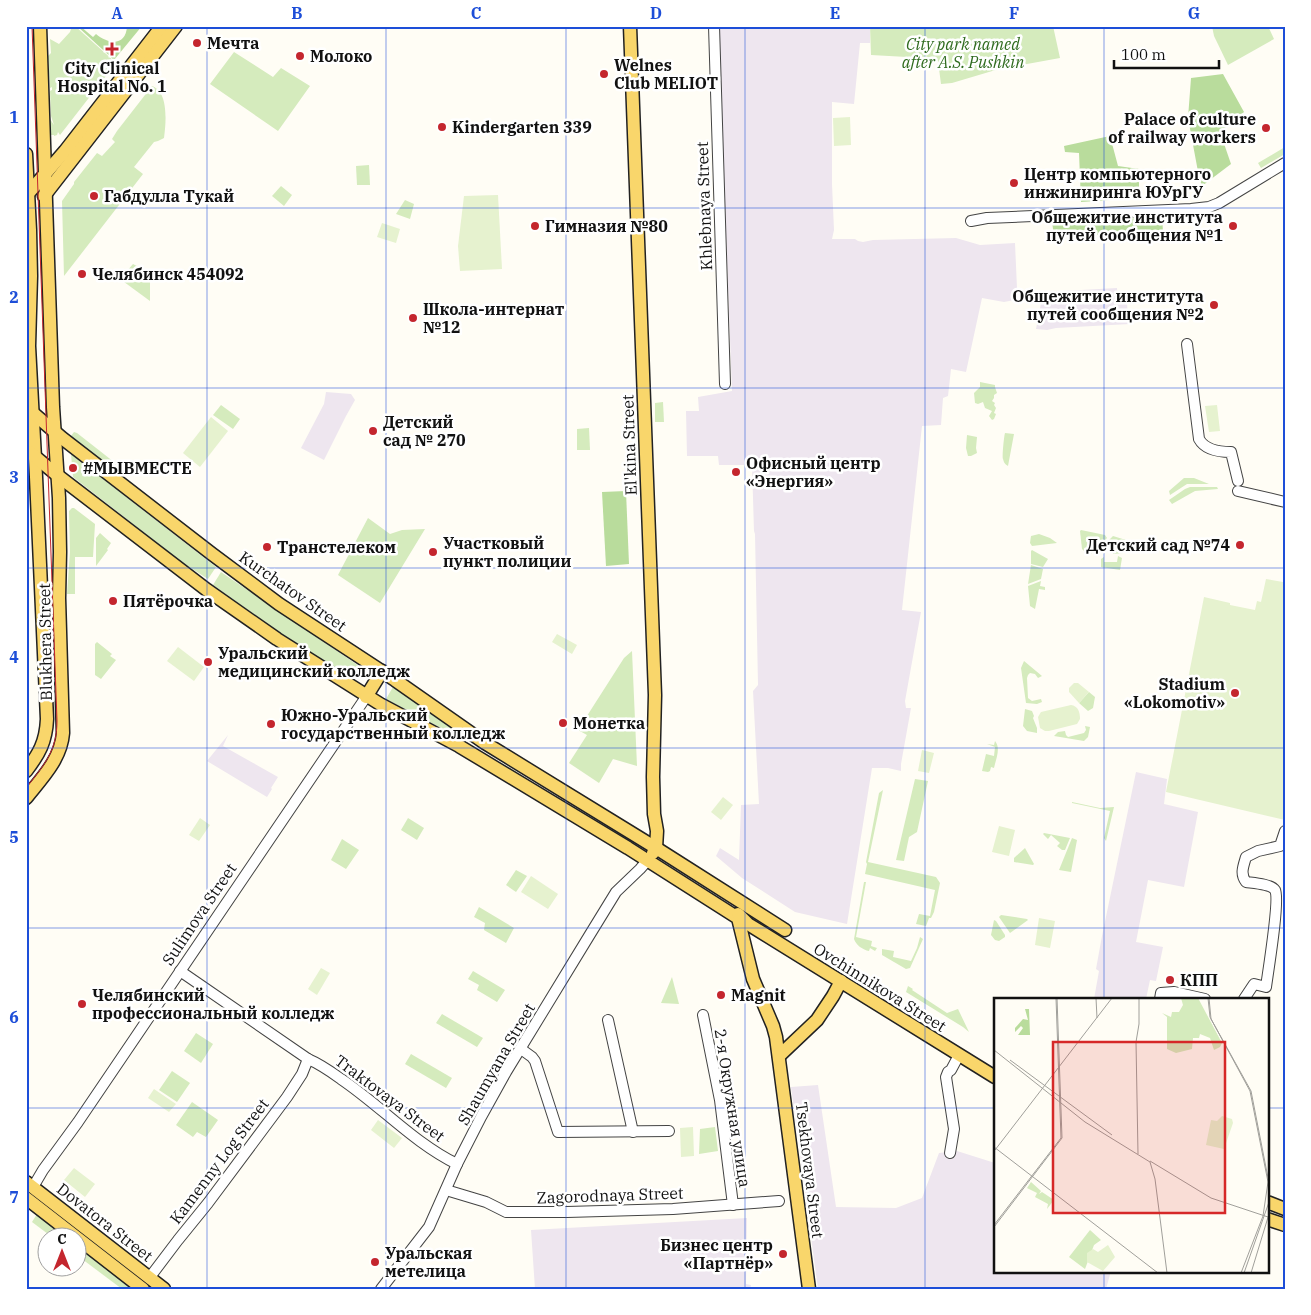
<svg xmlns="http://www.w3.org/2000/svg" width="1311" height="1315" font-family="'IBM Plex Serif',serif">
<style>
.industrial{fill:#eee6ef}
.green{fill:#d5ebbd}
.forest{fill:#b9dc9c}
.pitch{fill:#e6f2cf}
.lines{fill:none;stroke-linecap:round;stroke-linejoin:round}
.minor-casing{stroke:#444;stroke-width:12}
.major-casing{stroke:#222;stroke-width:15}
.minor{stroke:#fff;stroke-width:10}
.major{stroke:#f9d66b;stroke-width:12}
.tram{stroke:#c4262e;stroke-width:1}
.grid{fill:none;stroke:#1d4ed8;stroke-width:1;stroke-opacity:0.55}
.poi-dot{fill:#c4262e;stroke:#fff;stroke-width:2}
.labels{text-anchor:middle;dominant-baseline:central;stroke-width:5;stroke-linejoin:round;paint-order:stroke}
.poi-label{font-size:16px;font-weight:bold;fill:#111;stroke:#fff;text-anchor:start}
.park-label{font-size:16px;font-style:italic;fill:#2f6b1f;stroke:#fff}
.street-label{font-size:16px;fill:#111;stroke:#fff}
.inset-road{fill:none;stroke:#a09f9a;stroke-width:1}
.view{fill:#d62828;fill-opacity:0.15;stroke:#d62828;stroke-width:2.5}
.inset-edge{fill:none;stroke:#111;stroke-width:2.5}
.neatline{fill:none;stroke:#1d4ed8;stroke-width:2}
.grid-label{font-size:16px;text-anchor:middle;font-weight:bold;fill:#1d4ed8}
</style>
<rect width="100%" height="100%" fill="#fffdf5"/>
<!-- industrial -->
<g class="industrial">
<path d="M718 26H870V43H860L854 104 832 102V184L834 230 832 239H855L858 241 863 242 873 240 956 238 980 245 1015 243 1017 288 1019 299 1004 302 982 298 966 372 951 369 948 396 943 398 941 425 922 426 902 610 921 612 905 701 906 708H911L901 764V771L888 768H872L847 924 795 912 742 878 716 856 720 848 739 860 741 805 759 804 753 691 758 685 755 534 754 531 752 465H719L718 456H687L686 411H699L698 397 732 391Z"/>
<path d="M1117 288 1118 303H1127L1128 318H1129L1130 324 1056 328 1047 330 1036 329 1042 298 1045 292Z"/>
<path d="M326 392 351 394 355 400 346 416 324 460 301 448 324 404Z"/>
<path d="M228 735 223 746 278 777 271 788 272 789 267 797 207 761Z"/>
<path d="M1136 772 1167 779 1164 804 1198 812 1184 887 1148 880 1136 942 1163 947 1156 981 1150 980 1146 999H1094L1099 971 1096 969 1102 936Z"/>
<path d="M818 1085 836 1207 896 1208 922 1198 939 1153 957 1151 995 1163V1271H1111L1106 1289H818L791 1087Z"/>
<path d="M747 1218 746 1284 751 1285 750 1289H535L531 1230Z"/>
</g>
<!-- green -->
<g class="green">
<path d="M72 26H75L115 62 110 67 111 68 106 73 109 72 60 135 58 132 57 135 54 136V135H50V119L54 125 51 116 50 91 52 90V87L50 88 48 56 51 53 50 39 59 44 70 32Z"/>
<path d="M870 26H1053L1060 58 999 69 952 83 941 84 938 61 910 64 907 57 871 55Z"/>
<path d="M1212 26H1268L1274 39 1228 65 1214 36Z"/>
<path d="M234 52 273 77 281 68 310 86 278 131 210 84Z"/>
<path d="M152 86C169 92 166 123 164 138L158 141 154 142 134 167 143 174 64 276 62 201 74 184V182L97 153 102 156 115 142 112 139 117 131Z"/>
<path d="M1285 147V154L1261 168 1258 163Z"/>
<path d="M369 165 370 185H357L356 166Z"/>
<path d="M281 186 292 195 284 206 272 196Z"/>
<path d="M405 200 414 204 410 219 396 214Z"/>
<path d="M133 264 150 273V301L120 279Z"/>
<path d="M980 382 995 385V387L997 393 994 395V398L992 401 995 403 994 405 996 408 994 413 996 414 994 419 992 420 989 416 992 411 985 408 983 402 978 404 975 403 974 393 980 387Z"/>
<path d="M663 402 664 422H655V403Z"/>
<path d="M221 405 240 419 233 429 213 415Z"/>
<path d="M589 428 590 450H577V429Z"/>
<path d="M74 432 77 433 128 473H127L126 472 122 476 71 436Z"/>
<path d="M1005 433 1014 434 1008 466C1005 464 1004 463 1003 459 1002 456 1004 436 1005 433Z"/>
<path d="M967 435 977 437 976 448 977 453 971 456H968L966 448Z"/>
<path d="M71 454 216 567 208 579 183 563 73 477Z"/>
<path d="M1184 478H1194L1209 484H1187L1170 495 1169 491Z"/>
<path d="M1190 487H1217L1218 489 1195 491 1172 504 1169 500 1185 489Z"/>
<path d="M72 508H74L95 524 93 557H75V594H67L70 552 69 511Z"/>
<path d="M368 518 390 534 402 530 425 529 380 603 338 575Z"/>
<path d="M1081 530 1105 535 1107 538 1091 554 1084 551 1082 549 1080 531Z"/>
<path d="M100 533 111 543 107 549 108 550 96 566V538Z"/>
<path d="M1039 534 1050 538 1057 543 1032 546 1030 543 1031 536Z"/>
<path d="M1113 536 1126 540 1123 553 1113 554V547L1108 541Z"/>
<path d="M1032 550 1048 559 1043 567 1031 564V551Z"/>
<path d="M1118 556 1122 558 1120 570 1101 567V559L1104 557V562H1117Z"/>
<path d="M1031 565 1043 569 1041 579 1028 584Z"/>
<path d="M221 572 359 666 351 678 290 640 213 585Z"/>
<path d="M1041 581 1040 586 1045 587V590L1039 589 1035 609 1030 606 1028 586Z"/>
<path d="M97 642 112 654 110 656 116 660 101 679 95 675V644Z"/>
<path d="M632 651 637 766 613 759 599 783 569 763 587 735 578 730 624 658Z"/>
<path d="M1024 661 1042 676 1038 678 1035 674 1030 673 1028 675 1027 678 1028 698 1032 701 1041 699 1042 702 1037 704 1026 703 1021 668Z"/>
<path d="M393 687 458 733 456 736 386 699Z"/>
<path d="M1089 692 1095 697 1093 708 1088 711 1079 703Z"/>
<path d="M1025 709 1032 711 1034 716 1033 718 1037 728V733L1027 731 1023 726Z"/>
<path d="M1085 726 1090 727 1088 737 1084 741 1054 736 1058 732 1065 731 1066 735 1068 737 1084 733 1086 730Z"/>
<path d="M995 741C1001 748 996 759 994 768L991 767 990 771 988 772 982 771 986 754 994 756 995 747 987 744 994 745Z"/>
<path d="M915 779 928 781 917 832 909 837 904 861 896 860Z"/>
<path d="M883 790 868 862 936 877 940 883 934 912 931 918H929L926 926 916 924 919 914 930 916 935 890 865 874 867 864 866 862 879 793Z"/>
<path d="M1072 802 1100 808 1114 807 1106 841 1104 838 1110 811 1072 803Z"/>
<path d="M408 818 424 828 417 840 401 830Z"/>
<path d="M1044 833 1070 838 1065 850H1062L1057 846 1060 843 1051 835 1048 839 1043 834Z"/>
<path d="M1072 838 1077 840 1071 872 1059 870Z"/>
<path d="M342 839 359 850 346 869 331 860Z"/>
<path d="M1025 848 1034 864 1033 865 1014 862V858Z"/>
<path d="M516 870 527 876 516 892 506 885Z"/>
<path d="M864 882H866L856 937 872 941 871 946 877 948 875 951 870 948 869 951C863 950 856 945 854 939Z"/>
<path d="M479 907 514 928 506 943 484 930 485 923 474 917Z"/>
<path d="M1001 915 1027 919 1028 920 1010 933 999 917Z"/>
<path d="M994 920 996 921 1005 935V937L999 941 995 940 991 935Z"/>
<path d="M920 937 923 939 910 968 906 969 882 955V949L894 951 893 957 911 961 917 948Z"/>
<path d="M473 971 505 990 497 1002 477 990 479 985 468 979Z"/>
<path d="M672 977 679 1004 661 1003Z"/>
<path d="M908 986 913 989 912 990 947 1013 958 1009 969 1032 963 1027 906 992Z"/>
<path d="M442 1014 483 1038 477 1047 436 1023Z"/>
<path d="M196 1033 213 1044 201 1063 184 1051Z"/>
<path d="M411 1054 452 1078 446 1088 405 1064Z"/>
<path d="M172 1071 190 1083 177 1102 159 1090Z"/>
<path d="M192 1102 218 1120 206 1137 197 1132 193 1137 176 1125Z"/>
<path d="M715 1127 718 1151 699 1154 700 1129Z"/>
<path d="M37 1214 67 1237H52L32 1222Z"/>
<path d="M78 1246 131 1289H122L78 1256Z"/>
</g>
<!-- forest -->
<g class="forest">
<path d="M77 26H80L93 37 96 34C108 44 126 47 127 26H142L114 60Z"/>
<path d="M1223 74 1244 112 1220 132 1231 164 1202 186 1199 177 1188 118 1191 78Z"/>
<path d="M1110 136 1118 166 1139 169V198L1081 202 1079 153 1065 152 1064 146Z"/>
<path d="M1162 216 1163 232 1054 237 1052 221Z"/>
<path d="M626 491 629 564 606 566 602 492Z"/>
</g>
<!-- pitch -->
<g class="pitch">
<path d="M850 117 851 145 834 146 833 118Z"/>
<path d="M498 195 502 269 460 271 458 246 464 196Z"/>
<path d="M382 223 400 229 396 243 377 237Z"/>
<path d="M1217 405 1220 431 1209 432 1205 406Z"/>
<path d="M211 417 228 431 200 467 183 453Z"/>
<path d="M1285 578V820L1166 792 1204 597 1230 603V605L1255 610 1257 601 1261 602 1266 579 1283 582Z"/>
<path d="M557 634 577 645 572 654 552 642Z"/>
<path d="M178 647 204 667 194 681 167 661Z"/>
<path d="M1074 683H1078L1089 692 1079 703 1069 692V688Z"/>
<path d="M1071 705C1078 706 1080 712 1080 719L1077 724 1049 731H1045L1040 728 1038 717 1041 712Z"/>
<path d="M922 750 934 753 929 773 918 771Z"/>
<path d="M723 797 733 805 721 820 711 812Z"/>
<path d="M200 818 210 825 199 841 189 835Z"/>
<path d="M999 826 1015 830 1009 856 992 852Z"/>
<path d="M531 876 558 894 548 909 521 892Z"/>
<path d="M1039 918 1055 921 1050 948 1035 945Z"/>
<path d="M321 968 330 973 317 995 308 989Z"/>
<path d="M154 1089 176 1104 169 1112 148 1098Z"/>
<path d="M378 1120 402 1138 394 1148 371 1130Z"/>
<path d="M693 1127 694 1156 681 1157 680 1128Z"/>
<path d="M74 1168 95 1184 85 1197 64 1180Z"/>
</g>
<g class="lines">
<defs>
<g id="minor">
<path d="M714 26 725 384"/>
<path d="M971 221 987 218 1191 209 1209 207 1219 203 1285 163"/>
<path d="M1187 344 1199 439C1205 450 1219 452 1231 452L1238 481"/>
<path d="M1238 491 1285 502"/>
<path d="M180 971 308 1059C320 1064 330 1071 341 1079 381 1106 414 1143 457 1164"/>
<path d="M1160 999 1161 993 1174 992 1205 999"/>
<path d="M1244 999 1254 984 1266 987C1268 972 1280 899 1275 890 1271 884 1253 883 1246 882 1240 874 1243 867 1246 857L1258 851 1280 846 1285 831"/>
<path d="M703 1015 720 1100 733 1205"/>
<path d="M608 1020 633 1132"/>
<path d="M521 1049 532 1057 535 1061 558 1132 669 1131"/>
<path d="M950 1153 954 1129 946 1077 948 1072 951 1070 959 1055"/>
<path d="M33 1187 43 1170 78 1122 366 697"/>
<path d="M446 1190 486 1202 506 1212H567L673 1209 779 1201"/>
<path d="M150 1277 178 1240 208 1203 287 1097 302 1074 308 1059"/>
<path d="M381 1289 429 1227 457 1164 481 1117 506 1072 589 936 616 892 640 869 647 861"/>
</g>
<g id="major">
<path d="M630 26 655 695 653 777 654 814 657 831 656 848 653 853"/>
<path d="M26 154 30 230 31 276 29 346 36 477 47 719C46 742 39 754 26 771"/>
<path d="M26 196 65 151 162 26"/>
<path d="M44 196 176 26"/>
<path d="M26 407 62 438 212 554 279 604 395 680 485 743 656 848 785 930"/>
<path d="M26 449 57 475 207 590 277 639 380 704 459 746 628 848 738 918 753 979 773 1026 776 1037 809 1289"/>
<path d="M366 697 382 671"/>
<path d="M26 798C42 778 61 759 63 733L59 598 60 552 59 498 53 407 40 26"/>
<path d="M738 914 748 924 995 1077"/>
<path d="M779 1056 817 1020 833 996 841 981"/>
<path d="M26 1182 164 1289"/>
<path d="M26 1198 143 1289"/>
<path d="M1267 1202 1285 1209"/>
<path d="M1267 1219 1285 1225"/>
</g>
</defs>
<!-- minor casing -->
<use href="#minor" class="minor-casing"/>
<!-- major casing -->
<use href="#major" class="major-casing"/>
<!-- minor -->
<use href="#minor" class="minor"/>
<!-- major -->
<use href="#major" class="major"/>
<!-- tram -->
<path class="tram" d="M26 788C44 765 57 751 57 721L32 26"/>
</g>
<!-- grid -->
<path class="grid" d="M207 26V1289M386 26V1289M566 26V1289M745 26V1289M925 26V1289M1104 26V999M26 208H1285M26 388H1285M26 568H1285M26 748H1285M26 928H1285M26 1108H995M1267 1108H1285M1104 1271V1289"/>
<!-- markers -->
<g class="poi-dot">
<circle cx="197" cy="43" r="5"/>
<path d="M109.5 41.5h5v5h5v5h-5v5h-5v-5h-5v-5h5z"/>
<circle cx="300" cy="56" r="5"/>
<circle cx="604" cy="74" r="5"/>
<circle cx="442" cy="127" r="5"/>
<circle cx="1266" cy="128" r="5"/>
<circle cx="1014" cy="183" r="5"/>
<circle cx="94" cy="196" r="5"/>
<circle cx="535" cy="226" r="5"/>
<circle cx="1233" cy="226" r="5"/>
<circle cx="82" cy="274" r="5"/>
<circle cx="1214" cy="305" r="5"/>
<circle cx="413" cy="318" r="5"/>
<circle cx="373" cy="431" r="5"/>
<circle cx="73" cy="468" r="5"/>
<circle cx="736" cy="472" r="5"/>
<circle cx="1240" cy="545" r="5"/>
<circle cx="267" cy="547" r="5"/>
<circle cx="433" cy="552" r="5"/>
<circle cx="113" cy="601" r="5"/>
<circle cx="208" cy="662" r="5"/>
<circle cx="1235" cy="693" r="5"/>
<circle cx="563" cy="723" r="5"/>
<circle cx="271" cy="724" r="5"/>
<circle cx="1170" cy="980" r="5"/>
<circle cx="721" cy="995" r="5"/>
<circle cx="82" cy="1004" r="5"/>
<circle cx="783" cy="1254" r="5"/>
<circle cx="375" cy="1262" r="5"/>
</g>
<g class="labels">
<!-- poi labels -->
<g class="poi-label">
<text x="207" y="43">Мечта</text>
<text x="310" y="56">Молоко</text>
<text x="614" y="65">Welnes<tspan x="614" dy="18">Club MELIOT</tspan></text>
<text x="112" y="68" text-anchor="middle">City Clinical<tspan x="112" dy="18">Hospital No. 1</tspan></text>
<text x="1256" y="119" text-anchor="end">Palace of culture<tspan x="1256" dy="18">of railway workers</tspan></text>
<text x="452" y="127">Kindergarten 339</text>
<text x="1024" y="174">Центр компьютерного<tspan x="1024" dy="18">инжиниринга ЮУрГУ</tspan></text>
<text x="104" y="196">Габдулла Тукай</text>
<text x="1223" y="217" text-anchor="end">Общежитие института<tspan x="1223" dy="18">путей сообщения №1</tspan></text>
<text x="545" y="226">Гимназия №80</text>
<text x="92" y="274">Челябинск 454092</text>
<text x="1204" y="296" text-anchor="end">Общежитие института<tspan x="1204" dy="18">путей сообщения №2</tspan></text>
<text x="423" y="309">Школа-интернат<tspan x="423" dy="18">№12</tspan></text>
<text x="383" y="422">Детский<tspan x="383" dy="18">сад № 270</tspan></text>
<text x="746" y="463">Офисный центр<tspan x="746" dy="18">«Энергия»</tspan></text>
<text x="83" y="468">#МЫВМЕСТЕ</text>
<text x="443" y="543">Участковый<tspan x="443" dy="18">пункт полиции</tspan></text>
<text x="1230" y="545" text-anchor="end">Детский сад №74</text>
<text x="277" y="547">Транстелеком</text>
<text x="123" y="601">Пятёрочка</text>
<text x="218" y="653">Уральский<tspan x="218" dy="18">медицинский колледж</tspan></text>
<text x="1225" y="684" text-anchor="end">Stadium<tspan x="1225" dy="18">«Lokomotiv»</tspan></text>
<text x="281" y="715">Южно-Уральский<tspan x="281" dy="18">государственный колледж</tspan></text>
<text x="573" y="723">Монетка</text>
<text x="1180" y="980">КПП</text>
<text x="92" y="995">Челябинский<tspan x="92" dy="18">профессиональный колледж</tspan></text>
<text x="731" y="995">Magnit</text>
<text x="773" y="1245" text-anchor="end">Бизнес центр<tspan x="773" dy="18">«Партнёр»</tspan></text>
<text x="385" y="1253">Уральская<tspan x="385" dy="18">метелица</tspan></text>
</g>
<!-- park labels -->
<g class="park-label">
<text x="963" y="44">City park named<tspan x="963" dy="18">after A.S. Pushkin</tspan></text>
</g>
<!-- street labels -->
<g class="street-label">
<text transform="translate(704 206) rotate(-92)">Khlebnaya Street</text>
<text transform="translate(629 445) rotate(-92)">El'kina Street</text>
<text transform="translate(293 591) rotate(35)">Kurchatov Street</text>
<text transform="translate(45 642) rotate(-91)">Blukhera Street</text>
<text transform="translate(199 914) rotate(-56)">Sulimova Street</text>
<text transform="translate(880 987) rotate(32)">Ovchinnikova Street</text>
<text transform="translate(496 1064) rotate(-60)">Shaumyana Street</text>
<text transform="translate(390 1098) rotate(37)">Traktovaya Street</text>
<text transform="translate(733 1108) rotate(81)">2-я Окружная улица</text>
<text transform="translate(219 1161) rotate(-53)">Kamenny Log Street</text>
<text transform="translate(810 1170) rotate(83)">Tsekhovaya Street</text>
<text transform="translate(610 1195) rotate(-2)">Zagorodnaya Street</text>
<text transform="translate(105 1222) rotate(38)">Dovatora Street</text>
</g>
</g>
<!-- overview -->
<g transform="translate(994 998)">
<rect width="275" height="275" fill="#fffdf5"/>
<path d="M187 0H204L228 45 226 49 220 52 216 40 206 36 205 40H199L198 51 182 55 173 51V19L168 15 177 19 178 14H185L189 7ZM37 184 47 193 45 196 48 194 60 202 53 211 54 206 41 199 43 195 33 190ZM96 232 107 242 100 247 91 271 75 259Z" fill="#d5ebbd"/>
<path d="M31 11H35L36 37H24L29 30 27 28 21 34V30L29 21 34 22Z" fill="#b9dc9c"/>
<path d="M228 118 238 121 239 125 230 151 212 147 217 122 223 123ZM114 247 121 259 109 273 93 264V255L99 251 104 254Z" fill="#e6f2cf"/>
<path class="inset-road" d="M102 0 103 20M214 0 216 19 256 93 274 184 269 218 247 275M215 0 217 21 257 93 275 185M0 52 91 124 156 164 161 181 173 275M16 62 118 137M0 149 164 275M1 152 118 0M144 156 142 44 145 26V0M156 163 217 200 274 219M0 227 67 140 62 0M0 229 68 140 63 0M250 275 275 204M257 275 275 216"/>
<path class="view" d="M59 44H231V215H59Z"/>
<rect width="275" height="275" class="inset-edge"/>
</g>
<!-- border -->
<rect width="1311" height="1315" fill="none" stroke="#ffffff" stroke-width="55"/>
<!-- north arrow -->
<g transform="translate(62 1252)"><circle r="24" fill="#ffffff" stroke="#a0a0a0"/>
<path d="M0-4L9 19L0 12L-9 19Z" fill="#c4262e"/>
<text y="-8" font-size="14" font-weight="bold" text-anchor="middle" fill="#111111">С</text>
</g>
<!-- scale -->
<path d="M1114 60v8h105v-8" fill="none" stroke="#111111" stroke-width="2.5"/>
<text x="1121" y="60" font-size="15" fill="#111111" stroke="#ffffff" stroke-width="4" paint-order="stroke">100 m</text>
<rect x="28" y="28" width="1256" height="1260" class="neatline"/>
<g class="grid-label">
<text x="117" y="19">A</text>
<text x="297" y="19">B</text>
<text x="476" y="19">C</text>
<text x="656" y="19">D</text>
<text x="835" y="19">E</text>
<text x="1014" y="19">F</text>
<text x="1194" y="19">G</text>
<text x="14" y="123">1</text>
<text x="14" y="303">2</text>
<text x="14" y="483">3</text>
<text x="14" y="663">4</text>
<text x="14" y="843">5</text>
<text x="14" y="1023">6</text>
<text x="14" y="1203">7</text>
</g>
</svg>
